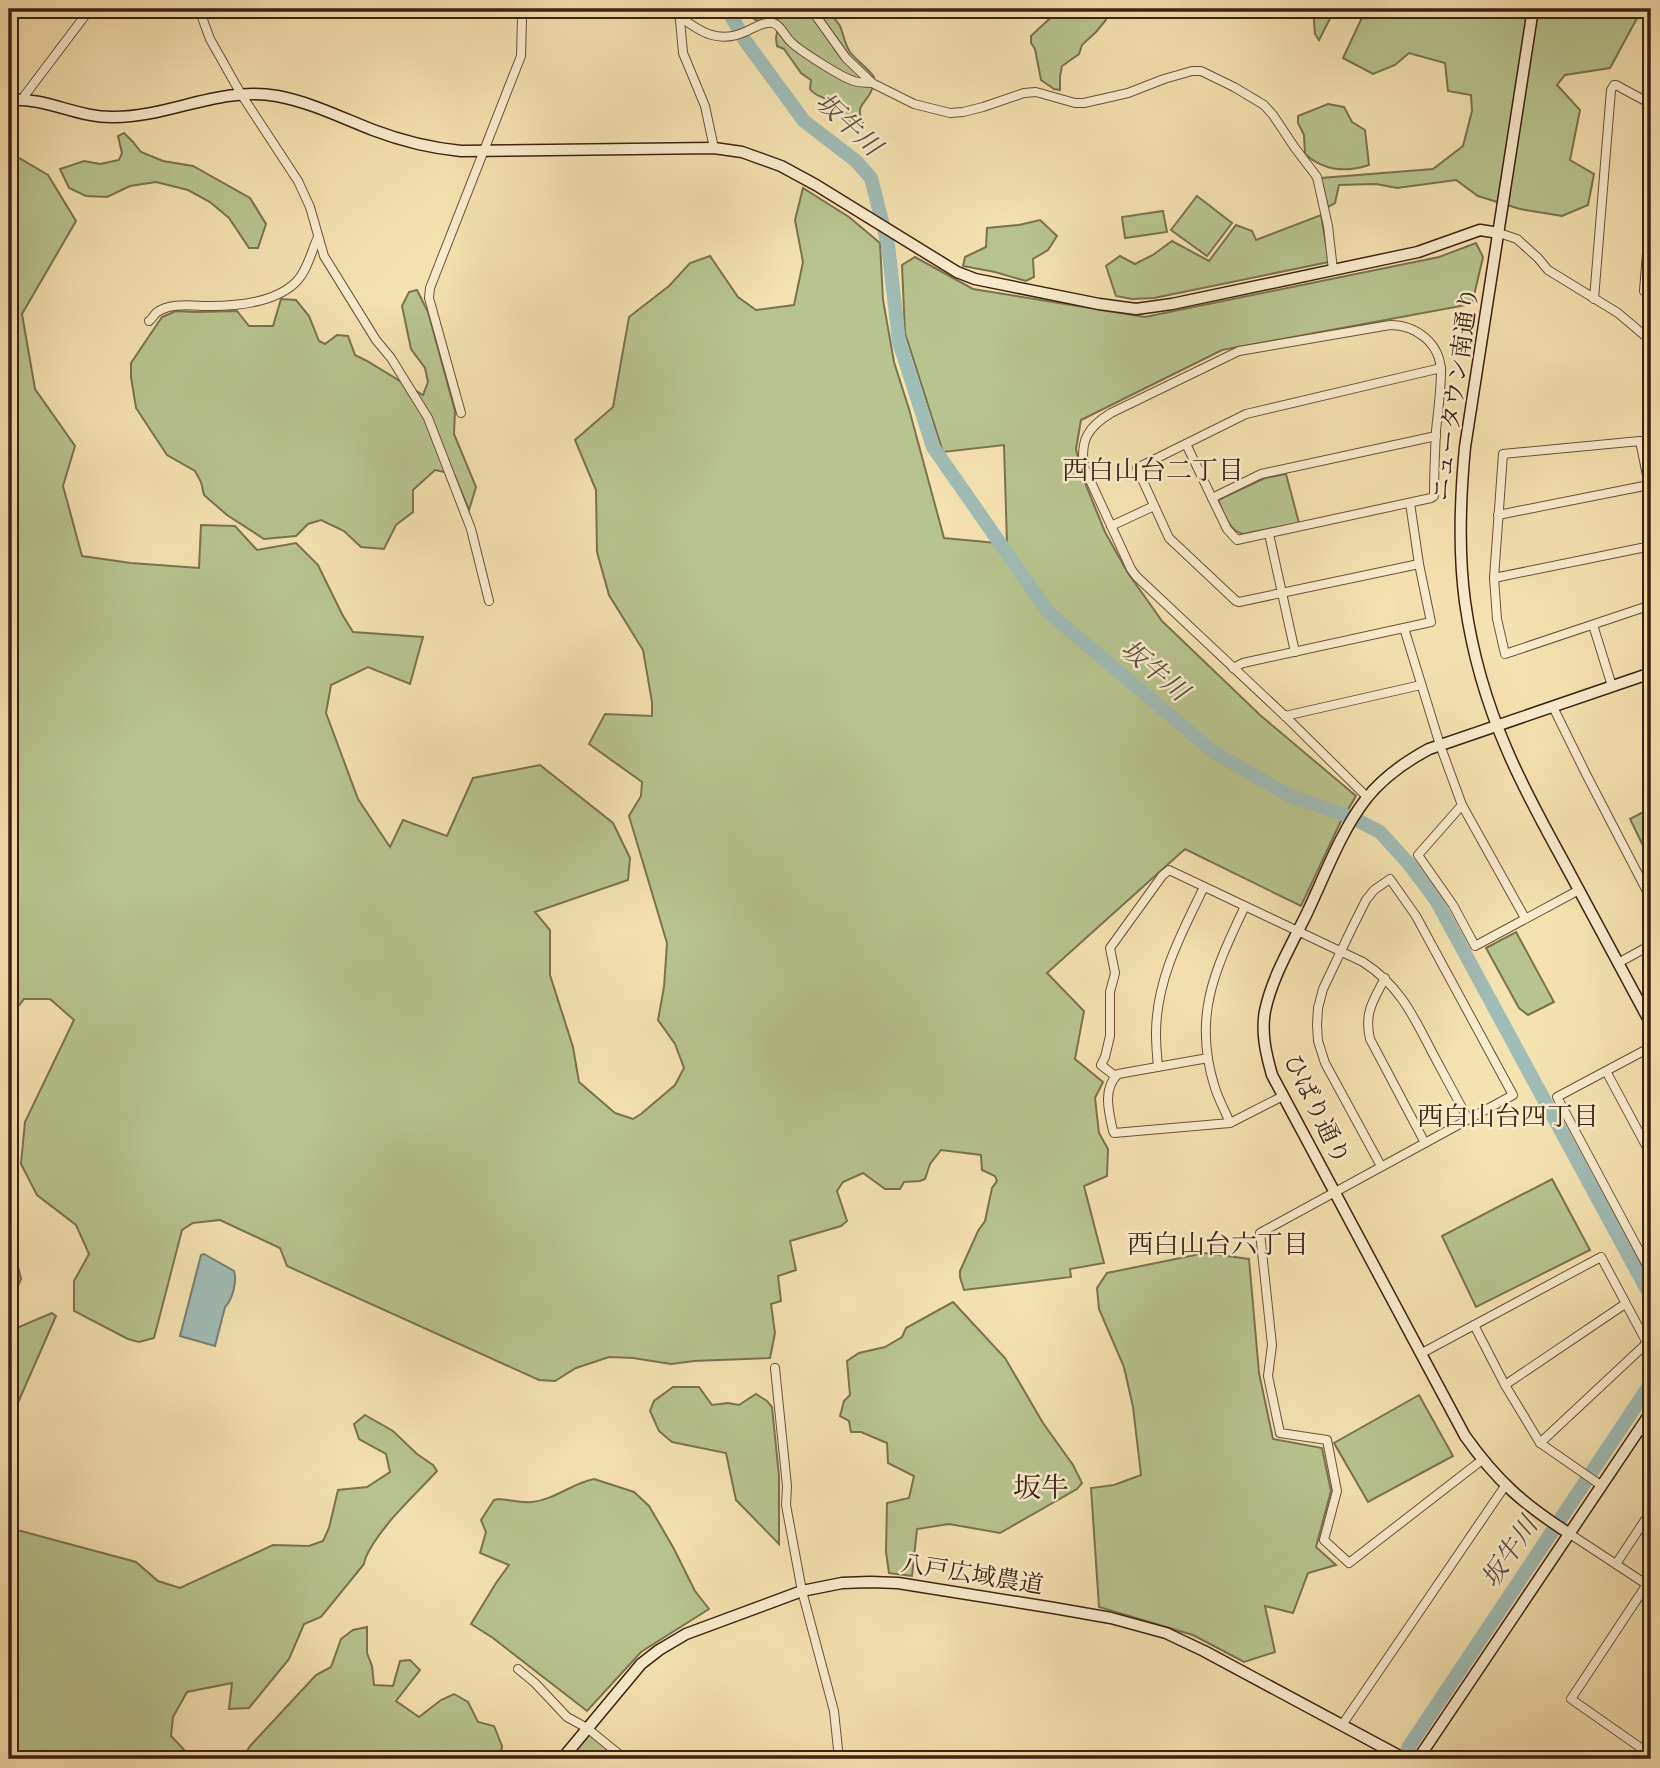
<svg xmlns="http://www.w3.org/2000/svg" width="1660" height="1768" font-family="'IM FELL Great Primer','Noto Serif JP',serif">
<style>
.green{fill:#b8c48e;stroke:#7b724f;stroke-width:2}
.water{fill:#a0bcb6;stroke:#797e74;stroke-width:2}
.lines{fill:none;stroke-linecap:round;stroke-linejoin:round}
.river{stroke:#a0bcb6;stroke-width:14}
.street-casing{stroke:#6c5038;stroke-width:10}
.secondary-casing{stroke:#3e2010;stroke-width:13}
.street{stroke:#f8eccc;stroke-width:8}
.secondary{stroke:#f8eccc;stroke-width:10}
.labels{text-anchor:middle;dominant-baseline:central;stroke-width:5;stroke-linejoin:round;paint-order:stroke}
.street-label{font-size:24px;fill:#3e2010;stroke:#f8eccc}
.water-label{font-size:26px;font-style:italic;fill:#5b4f42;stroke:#f8eccc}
.neighbourhood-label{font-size:26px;fill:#3e2010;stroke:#f8eccc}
.quarter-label{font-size:28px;fill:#3e2010;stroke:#f8eccc}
</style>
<rect width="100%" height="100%" fill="#f4e2b0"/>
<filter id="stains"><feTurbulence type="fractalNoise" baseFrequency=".00286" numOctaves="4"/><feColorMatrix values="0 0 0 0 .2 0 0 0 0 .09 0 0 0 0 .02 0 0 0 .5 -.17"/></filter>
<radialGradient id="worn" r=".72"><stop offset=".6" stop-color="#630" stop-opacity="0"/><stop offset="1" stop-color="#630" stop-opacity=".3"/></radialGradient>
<!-- green -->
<g class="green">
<path d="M754 9H825C830 14 836 19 840 26 844 35 844 43 850 52 857 61 867 67 874 77 873 81 873 85 872 89 867 104 854 104 863 122L862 127C845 123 843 108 830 101 822 96 816 97 810 89L811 80 801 73 784 49 777 46 776 38 779 22 775 16 758 21 754 19Z"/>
<path d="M1060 9H1100L1106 20 1096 32 1082 45 1079 54 1062 66 1060 76V90L1054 89 1041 80 1035 49 1031 43V36Z"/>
<path d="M1313 9H1335L1319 40 1315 34Z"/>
<path d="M1366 9H1642L1610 68 1565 75 1557 85 1580 110 1570 160 1594 174 1588 205 1562 216 1520 209 1478 196 1456 180 1397 188 1376 184 1339 185 1335 203 1328 207 1321 178 1433 169 1463 146 1472 111 1471 95 1448 91 1445 63 1409 53 1395 65 1373 74 1343 58Z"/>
<path d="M1328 104 1344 107 1352 122 1365 130 1369 165C1345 173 1324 171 1305 154L1304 135 1298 123V116Z"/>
<path d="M124 133 133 142 141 152 163 161 193 166 250 198 266 224 258 248H249L229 218 210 202 188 190 156 182 130 186 107 197 86 196 69 188 60 169 84 161 100 164 119 160 122 153 118 136Z"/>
<path d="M9 152 48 175 76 221 22 314 35 389 75 446 63 486 82 556 131 563 199 568 201 525 235 526 257 550 296 543 318 565 342 614 353 632 423 637 410 684 368 667 331 685 326 713 358 799 390 847 403 820 447 836 473 778 540 765 613 823 630 858 628 880 535 912 550 930V975L573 1047 579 1082 615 1113 633 1119 641 1114 675 1085 684 1068 675 1044 658 1020 664 987 667 943 629 816 641 796 642 782 589 744 605 714 652 716V702L643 650 609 595 597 552 596 490 575 440 613 407 629 317 669 286 690 263 710 256 738 297 756 310 794 305 803 262 795 220 803 188 849 217 880 243 883 300 894 362 909 409 944 538 1007 544 1004 445 943 452 905 333 902 265 915 257 973 289 1145 317 1439 257 1476 243 1483 257 1472 304 1222 350 1081 420 1076 449 1083 478 1105 532 1128 573 1162 621 1260 715 1356 796 1340 823 1301 906 1185 849 1047 973 1084 1011 1075 1059 1103 1082 1095 1098 1099 1133 1108 1149 1107 1176 1084 1186 1104 1263 1070 1269 1071 1277 964 1290 960 1277V1271L978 1231 985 1221 992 1188 997 1181 995 1176 982 1170 981 1155 941 1150 930 1164 925 1179 920 1181 904 1182 900 1189H885L863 1173 843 1182 837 1191 847 1221 841 1226 790 1241 796 1270 778 1276 781 1301 771 1304 775 1333 770 1358 694 1361 671 1364 633 1358 609 1357 576 1368 555 1381 539 1380 287 1266 280 1248 220 1220 193 1223 182 1230 154 1338 139 1342 128 1339 74 1311V1281L89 1254 76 1225 37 1195 21 1164 25 1122 74 1020 50 999H24L9 1018Z"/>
<path d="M1197 196 1232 223 1207 256 1171 230Z"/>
<path d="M1163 211 1167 232 1125 238 1122 217Z"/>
<path d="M1321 215 1329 262 1154 298 1132 299 1116 296 1106 266 1120 256 1135 264 1153 255 1172 241 1209 261 1236 225 1252 231 1256 240Z"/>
<path d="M1040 220 1057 236 1048 250 1033 259 1034 277 1026 281 995 272 963 266 965 257 986 247 987 228 1019 225Z"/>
<path d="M417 290 428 312 455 411 454 434 476 487 469 510 454 474 435 470 413 490V512L396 525 384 549 361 547 344 531 321 520 308 524 296 536 264 539 227 515 204 495 201 482 195 471 167 455 136 408 131 377V363L162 317 176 311 196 312 237 311 249 326H273L281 299 296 300 309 316 319 341 325 344 337 335 348 336 355 355 367 361 423 395 428 382 425 368 411 349 402 306 409 292Z"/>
<path d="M1286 474 1299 523 1243 534C1228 530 1224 513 1218 500L1265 478Z"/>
<path d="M1651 808V862L1630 819Z"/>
<path d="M1516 932 1554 1002 1528 1015 1519 1008 1486 948Z"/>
<path d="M1552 1179 1590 1250 1476 1307 1442 1236Z"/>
<path d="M9 1234 10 1235 21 1279 15 1293 9 1319Z"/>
<path d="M1205 1253 1249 1259 1259 1373 1273 1439 1322 1448 1331 1491 1316 1547 1336 1565 1308 1573 1293 1613 1265 1606 1275 1652 1244 1662 1193 1635 1099 1607 1091 1488 1114 1485 1141 1475 1133 1407 1124 1367 1099 1309 1097 1288 1107 1273Z"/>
<path d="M953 1302 1005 1358 1043 1423 1073 1465 1082 1483 1077 1489 1000 1533 949 1524 917 1529 912 1576 889 1573 886 1552 887 1503 909 1498 914 1476 888 1463 887 1443 861 1432H851L849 1421 840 1416 844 1401 850 1395 847 1361 859 1353 885 1347 902 1337 906 1328Z"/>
<path d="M52 1313 56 1316 9 1423V1326L17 1328Z"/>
<path d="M673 1387H699L712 1405 728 1403 739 1405 756 1394 767 1401 772 1407 779 1476V1544L736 1500 726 1453 672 1442 659 1431 650 1411 654 1401Z"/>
<path d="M1419 1395 1453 1456 1368 1502 1334 1443Z"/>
<path d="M365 1415 393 1431 417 1454 433 1465 437 1471C415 1495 391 1516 373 1544 369 1551 365 1556 364 1564L321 1617 304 1624 289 1659 249 1708 229 1709 232 1683 187 1692 173 1717 171 1736 187 1753 200 1758 199 1759H9V1514L17 1530 136 1562 158 1581 180 1588 273 1545 309 1546 323 1541 329 1528 338 1490 367 1487 390 1472 386 1454 359 1439 354 1424Z"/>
<path d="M594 1479 634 1492 649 1506 673 1547 695 1591 709 1609 641 1652 587 1711 493 1638 471 1624 496 1583 509 1565 480 1553 486 1532 481 1520 494 1500 499 1499C509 1500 522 1503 532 1502 554 1500 573 1483 594 1479Z"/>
<path d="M367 1627V1653L372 1666 374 1685 393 1686 400 1661 410 1660 420 1670 396 1701 419 1717 441 1700 454 1694 468 1702 478 1722 494 1726 502 1746 500 1759H247L245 1754 250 1746 316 1675 331 1667 341 1639 353 1630Z"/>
<path d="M589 1731 627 1759H567Z"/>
</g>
<!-- water -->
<path class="water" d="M204 1254 234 1271C237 1281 233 1299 225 1307L215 1346 180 1336 201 1255Z"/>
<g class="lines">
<!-- river -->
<g class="river">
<path d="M727 9 746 42 804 121 856 161 871 178 888 245 899 342 933 447 1048 612 1215 753 1290 796 1351 817 1380 832 1409 864 1436 900 1651 1297"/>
<path d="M1408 1748 1651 1383"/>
</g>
<defs>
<g id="street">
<path d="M199 9 210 39 241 94 298 181 310 207 324 256 376 340 391 358 428 418 471 529 489 601"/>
<path d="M669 9C695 27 714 47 747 31 754 28 764 21 773 23 781 25 785 37 791 42 800 51 840 76 851 80 858 83 865 83 872 83"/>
<path d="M679 9 683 53 705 106 714 148"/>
<path d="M811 9 846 58 872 83 914 104 950 113 963 112 983 107 1024 93 1036 92 1075 103H1084L1128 93 1164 79 1192 71H1201L1234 87 1264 105 1273 115 1295 148 1317 177 1328 226 1333 270"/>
<path d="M520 10 536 9 567 14 614 9"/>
<path d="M22 99 90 9"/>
<path d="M1499 233 1517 239 1538 258 1548 270 1618 313 1651 341"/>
<path d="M1644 291 1651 202"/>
<path d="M1594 299 1611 90 1614 85H1616L1651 104"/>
<path d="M149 321C152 319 154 315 156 313 170 302 193 306 210 306 238 306 276 303 297 281 308 269 311 252 318 237"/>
<path d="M461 413 429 298 430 288 521 56 522 18 519 9"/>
<path d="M1186 444 1227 529 1237 540 1431 498 1434 496C1434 474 1435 452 1436 431 1438 411 1441 390 1441 371 1440 343 1416 325 1390 325L1239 351 1111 413C1088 427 1080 440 1084 467L1131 569 1136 576 1285 716 1367 797"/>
<path d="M1651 495 1640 441 1503 454 1494 578 1497 619 1505 654 1651 605"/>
<path d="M1212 498 1261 474 1436 436"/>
<path d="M1498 515 1649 485"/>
<path d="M1111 526 1154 506"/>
<path d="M1269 534 1295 652"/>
<path d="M1419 564 1239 602 1236 601 1169 538 1137 468 1246 414 1441 368"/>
<path d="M1494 578 1651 546"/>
<path d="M1593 625 1612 686"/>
<path d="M1404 628 1440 745 1462 805 1525 918"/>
<path d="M1233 668 1243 663 1431 622 1419 564 1410 503"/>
<path d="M1553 707 1586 774 1651 899"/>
<path d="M1285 716 1421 685"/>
<path d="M1462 805 1418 855 1453 905 1475 946 1579 890"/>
<path d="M1618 963 1651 945"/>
<path d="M1385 978C1373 1001 1364 1013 1370 1039L1425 1143"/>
<path d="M1651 1047 1557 1097 1651 1273"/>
<path d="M1208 1058 1118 1074C1102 1089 1109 1112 1113 1131L1114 1133 1230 1123 1283 1096"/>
<path d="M1158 1067C1157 1056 1156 1045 1156 1034 1156 980 1181 934 1204 887"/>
<path d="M1606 1071 1651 1155"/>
<path d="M1115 1076 1101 1065 1105 1057 1110 1036V992L1115 973 1110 948 1162 876 1169 870 1363 962C1399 985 1413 1015 1432 1052 1444 1074 1456 1097 1468 1119"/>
<path d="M1230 1123C1225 1111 1219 1100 1215 1088 1192 1016 1215 970 1245 906"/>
<path d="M1381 1166 1325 1063 1318 1041 1317 1025 1318 1008 1323 989 1352 928 1366 900 1374 890 1390 879 1416 916 1513 1095 1260 1233 1272 1345 1268 1376 1280 1433 1327 1440 1337 1491 1324 1540 1349 1563 1482 1460"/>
<path d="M1474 1325 1505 1385 1540 1443 1602 1486"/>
<path d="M1422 1353 1601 1257 1647 1343 1651 1349"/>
<path d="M775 1368 787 1486 786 1505 802 1591 834 1711 839 1759"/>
<path d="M1505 1385 1625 1304"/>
<path d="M1540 1443 1647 1343"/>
<path d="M1570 1534 1649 1586"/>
<path d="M1616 1564 1651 1511"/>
<path d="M1651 1578 1571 1699 1651 1755"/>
<path d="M518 1669 535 1683 567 1717 587 1728 625 1759"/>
<path d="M1342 1725 1505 1486"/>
</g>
<g id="secondary">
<path d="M1533 9 1465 447C1460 499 1458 550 1465 602 1472 652 1487 704 1507 750 1526 795 1550 836 1573 879 1599 927 1625 976 1651 1024"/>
<path d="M9 100C47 97 77 118 114 117 170 117 219 86 277 96 310 102 342 118 373 130 402 141 430 148 461 151L714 148 742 152 781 166 816 185 957 272 975 279 1099 304 1136 309 1172 304 1418 252 1480 230 1499 233"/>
<path d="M1570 1534C1523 1504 1497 1481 1465 1436L1272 1075C1266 1054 1261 1033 1265 1011 1272 977 1292 944 1307 913 1325 875 1341 831 1366 799 1383 777 1405 762 1429 749L1651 673"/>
<path d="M562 1759 641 1664 659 1650 686 1634 802 1591 842 1583 870 1582 898 1583 1054 1608 1111 1618 1166 1633 1204 1651 1405 1759"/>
<path d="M1418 1759 1651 1412"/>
</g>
</defs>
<!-- street casing -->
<use href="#street" class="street-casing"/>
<!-- secondary casing -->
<use href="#secondary" class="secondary-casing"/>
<!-- street -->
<use href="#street" class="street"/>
<!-- secondary -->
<use href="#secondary" class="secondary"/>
</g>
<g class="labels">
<!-- street labels -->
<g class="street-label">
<text transform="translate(1455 394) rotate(-82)">ニュータウン南通り</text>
<text transform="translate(1317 1109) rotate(64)">ひばり通り</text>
<text transform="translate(972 1574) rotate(9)">八戸広域農道</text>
</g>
<!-- water labels -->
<g class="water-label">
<text transform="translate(849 124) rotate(43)">坂牛川</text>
<text transform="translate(1155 670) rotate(40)">坂牛川</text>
<text transform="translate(1509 1552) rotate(-56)">坂牛川</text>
</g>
<!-- neighbourhood labels -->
<g class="neighbourhood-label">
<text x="1153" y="470">西白山台二丁目</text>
<text x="1508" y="1116">西白山台四丁目</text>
<text x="1218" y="1244">西白山台六丁目</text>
</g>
<!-- quarter labels -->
<g class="quarter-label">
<text x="1041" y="1487">坂牛</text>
</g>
</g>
<!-- margin -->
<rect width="1660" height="1768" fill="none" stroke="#f4e2b0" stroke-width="35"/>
<rect x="10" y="10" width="1639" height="1747" fill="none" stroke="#3e2010" stroke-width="3.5"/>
<rect x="18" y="18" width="1625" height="1733" fill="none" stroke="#3e2010" stroke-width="2"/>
<rect width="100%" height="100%" filter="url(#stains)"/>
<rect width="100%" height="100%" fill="url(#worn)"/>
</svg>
